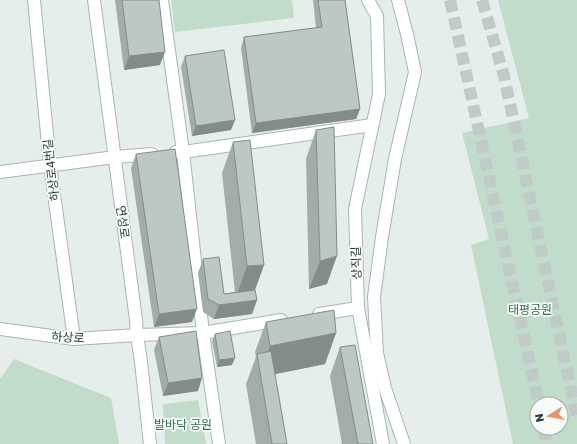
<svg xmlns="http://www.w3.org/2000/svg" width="577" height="444" font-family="'Golos Text','Noto Sans KR',sans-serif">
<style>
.green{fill:#c2dccb;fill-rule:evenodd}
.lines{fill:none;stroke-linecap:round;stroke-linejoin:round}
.trunk-tunnel{stroke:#c0cbc8;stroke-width:12;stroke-dasharray:12 6;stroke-linecap:butt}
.minor-casing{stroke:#a9b6b2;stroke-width:14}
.tertiary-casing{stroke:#a9b6b2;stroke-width:14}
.minor{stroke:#fff;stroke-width:12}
.tertiary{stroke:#fff;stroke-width:12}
.wall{fill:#a2aca9}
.shaded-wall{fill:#848c89}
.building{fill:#bcc8c4;stroke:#848c89}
.labels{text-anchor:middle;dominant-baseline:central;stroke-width:3.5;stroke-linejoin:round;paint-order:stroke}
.street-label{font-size:12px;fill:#273e3a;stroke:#f7faf9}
.park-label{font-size:12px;fill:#357151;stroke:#f7faf9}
</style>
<rect width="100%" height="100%" fill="#e6eeeb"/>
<!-- green -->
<g class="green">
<path d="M171 0H292L294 18 175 32Z"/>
<path d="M498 0H577V444H513L471 245 489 239 462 133 529 118ZM537 404H561V428H537Z"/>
<path d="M14 359 111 398 119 444H0V379Z"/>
<path d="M198 400 206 444H165L163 404Z"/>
</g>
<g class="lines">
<!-- trunk-tunnel -->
<g class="trunk-tunnel">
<path d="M450 0 539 404"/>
<path d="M482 0 504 76 577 418"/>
<path d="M544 428 547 444"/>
</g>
<defs>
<g id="minor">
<path d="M34 0 50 165 74 339"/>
<path d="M162 0 183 152H176"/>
<path d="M368 0 377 16 379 94 355 209 358 308 383 444"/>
<path d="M398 0 407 34 415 72 395 159 382 237 374 297 377 353 385 388 404 444"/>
<path d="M0 172 115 157 152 154"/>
<path d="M319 314 358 308"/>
<path d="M137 335 203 333 281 320"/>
<path d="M219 444 203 333 183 152 372 125"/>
</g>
<g id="tertiary">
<path d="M94 0 136 320 137 335 141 362 150 444"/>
<path d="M0 329 74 339 137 335"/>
</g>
</defs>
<!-- minor casing -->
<use href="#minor" class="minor-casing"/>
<!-- tertiary casing -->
<use href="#tertiary" class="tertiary-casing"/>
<!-- minor -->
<use href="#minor" class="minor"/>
<!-- tertiary -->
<use href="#tertiary" class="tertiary"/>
</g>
<!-- wall -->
<g class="wall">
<path d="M115 0H159L160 65 124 70Z"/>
<path d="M313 0H345L360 109 356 119 252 133 241 48 244 37 316 28Z"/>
<path d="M185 56 231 130 192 136 181 67Z"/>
<path d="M316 130 327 284 309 289 306 159Z"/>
<path d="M233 142 264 265 255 290 257 300 252 314 214 319 203 312 198 273 203 259 224 294 235 292 222 173Z"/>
<path d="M136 154 192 322 154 327 131 168Z"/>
<path d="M266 322 336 333 325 364 275 374 287 444H256L246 384 256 357 255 352Z"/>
<path d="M215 334 232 365 217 367 212 341Z"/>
<path d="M159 337 198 391 163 396 154 350Z"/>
<path d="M340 347 373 444H342L330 376Z"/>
</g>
<!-- shaded-wall -->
<g class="shaded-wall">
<path d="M165 52 160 65 124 70 129 56Z"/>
<path d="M360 109 356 119 252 133 256 123Z"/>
<path d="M235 120 231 130 192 136 196 126Z"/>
<path d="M337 256 327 284 309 289 320 261Z"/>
<path d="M264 265 253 295 236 297 247 266Z"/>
<path d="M257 300 252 314 214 319 219 305Z"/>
<path d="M197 309 192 322 154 327 159 314Z"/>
<path d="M336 333 325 364 261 377 260 373 270 346Z"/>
<path d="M235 358 232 365 217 367 219 360Z"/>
<path d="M202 378 198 391 163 396 168 383Z"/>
</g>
<!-- building -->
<g class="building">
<path d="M122 0H159L165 52 129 56Z"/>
<path d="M318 0H345L360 109 256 123 244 37 322 27Z"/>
<path d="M224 50 235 120 196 126 185 56Z"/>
<path d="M334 127 337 256 320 261 316 130Z"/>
<path d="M250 140 264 265 247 266 233 142Z"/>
<path d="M175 149 197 309 159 314 136 154Z"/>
<path d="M219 257 224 294 255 290 257 300 219 305 208 299 203 259Z"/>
<path d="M334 310 336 333 270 346 266 322Z"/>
<path d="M196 331 202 378 168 383 159 337Z"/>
<path d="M230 331 235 358 219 360 215 334Z"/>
<path d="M355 345 373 444H358L340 347Z"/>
<path d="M271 351 287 444H272L257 354Z"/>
</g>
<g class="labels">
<!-- street labels -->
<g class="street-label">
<text transform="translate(51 170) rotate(-97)">하상로4번길</text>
<text transform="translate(123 222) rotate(82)">연성로</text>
<text transform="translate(356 263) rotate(-92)">상직길</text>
<text transform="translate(68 337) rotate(3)">하상로</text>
</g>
<!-- park labels -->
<g class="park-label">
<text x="530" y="309">태평공원</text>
<text x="183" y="424">발바닥 공원</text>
</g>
</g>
<!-- north arrow -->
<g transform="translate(549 416) rotate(259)"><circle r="19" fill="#f7faf9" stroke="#a4afad"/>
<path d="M0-3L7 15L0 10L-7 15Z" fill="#e3956f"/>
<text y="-6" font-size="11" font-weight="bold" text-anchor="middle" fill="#273e3a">N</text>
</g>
</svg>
